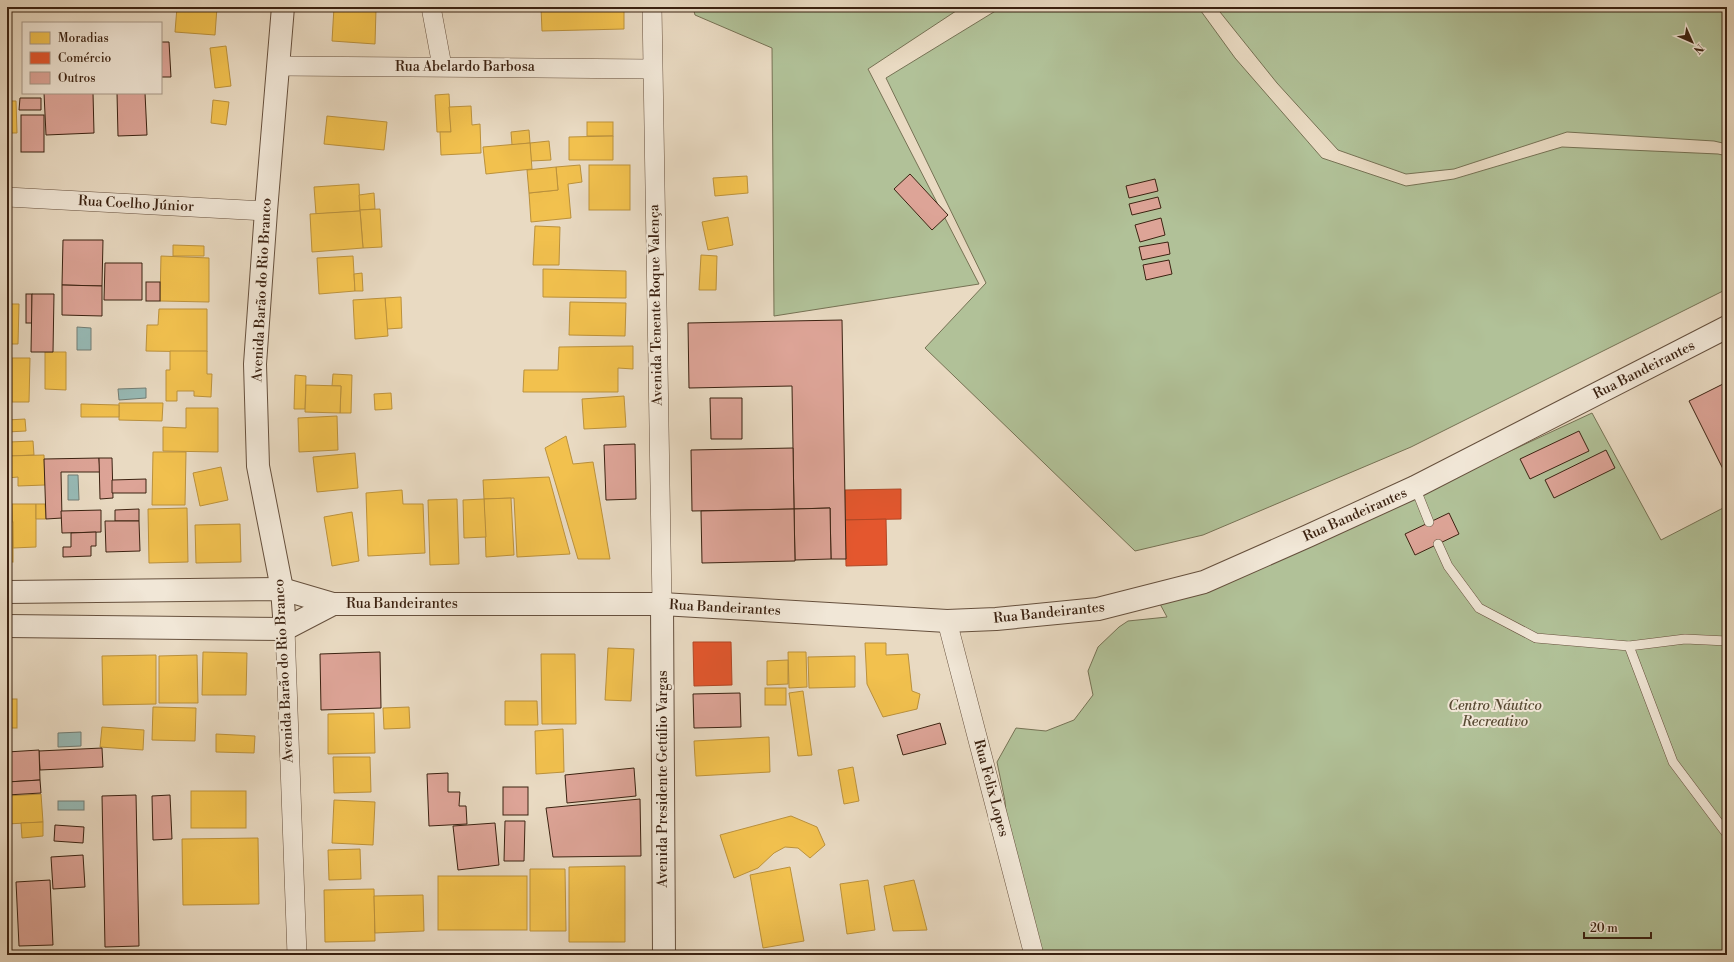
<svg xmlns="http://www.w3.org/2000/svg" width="1734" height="962" font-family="'Libre Bodoni',serif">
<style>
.green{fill:#b1c198;stroke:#767254}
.water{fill:#97bab6;stroke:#727d74}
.homes{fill:#f2c14e;stroke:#bb913c}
.shops{fill:#e4572e;stroke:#b14725}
.building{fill:#dda497;stroke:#3b2211}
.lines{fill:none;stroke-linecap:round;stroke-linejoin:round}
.service-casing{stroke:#66503d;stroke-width:10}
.minor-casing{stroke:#66503d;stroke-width:20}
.tertiary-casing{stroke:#66503d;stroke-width:24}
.service{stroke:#f1e7d7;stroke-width:9}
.minor{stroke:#f1e7d7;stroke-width:19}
.tertiary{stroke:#f1e7d7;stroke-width:22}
.labels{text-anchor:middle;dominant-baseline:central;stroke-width:4;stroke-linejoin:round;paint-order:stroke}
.street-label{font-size:14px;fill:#3b2211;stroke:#f1e7d7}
.park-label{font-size:14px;font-style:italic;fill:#584a33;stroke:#f1e7d7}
</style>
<rect width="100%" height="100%" fill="#e9dac2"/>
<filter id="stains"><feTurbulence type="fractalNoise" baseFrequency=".005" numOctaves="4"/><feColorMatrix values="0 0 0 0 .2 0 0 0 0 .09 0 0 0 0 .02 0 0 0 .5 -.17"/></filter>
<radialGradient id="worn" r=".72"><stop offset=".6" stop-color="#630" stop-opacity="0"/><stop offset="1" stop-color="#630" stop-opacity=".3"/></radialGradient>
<!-- green -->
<g class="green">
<path d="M693 7H962L868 69 979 284 774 316 772 48 695 15Z"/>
<path d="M1002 7H1198L1235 58 1322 158 1406 186 1454 179 1562 147 1718 154 1727 156V289L1411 447 1203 535 1135 551 925 348 986 283 886 78Z"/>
<path d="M1216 7H1727V144L1714 141 1567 132 1454 169 1406 174 1338 150 1277 83Z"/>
<path d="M1592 413 1661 540 1727 506V955H1043L1007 826 1005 801 997 762 1016 728 1046 731 1074 720 1093 695 1088 671 1098 647 1119 627 1128 621 1167 617 1160 604 1289 554Z"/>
</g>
<!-- water -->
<g class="water">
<path d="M77 327 91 328V350H77Z"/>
<path d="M146 388V398L119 400 118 389Z"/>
<path d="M68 475H78L79 500H68Z"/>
<path d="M81 732V746L58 747V733Z"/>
<rect x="58" y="801" width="26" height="9"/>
</g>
<!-- homes -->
<g class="homes">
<path d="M177 7H217L215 35 175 32Z"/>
<path d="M334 7 376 9 375 44 332 41Z"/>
<path d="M541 7H624V29L542 31Z"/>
<path d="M226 46 231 86 215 88 210 48Z"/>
<path d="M449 94 451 132H437L435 95Z"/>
<path d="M213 100 229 102 226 125 211 123Z"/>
<path d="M7 101H16L17 133H7Z"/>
<path d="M471 106 472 125 480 124 481 153 441 155 440 132H451L449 107Z"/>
<path d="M327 116 387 122 384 150 324 144Z"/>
<rect x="587" y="122" width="26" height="14"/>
<path d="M529 130 530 143 512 145 511 132Z"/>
<path d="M613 136V160H569V137Z"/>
<path d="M549 141 551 160 531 161 530 143Z"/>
<path d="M530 143 532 169 486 174 483 147Z"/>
<path d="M580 165 582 182 568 184 571 218 531 222 529 193 558 190 556 167Z"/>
<rect x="589" y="165" width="41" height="45"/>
<path d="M556 167 558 190 529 193 527 170Z"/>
<path d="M747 176 748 193 715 196 713 178Z"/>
<path d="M359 184 360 211 316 214 314 187Z"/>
<path d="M374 193 375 209 360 210 359 195Z"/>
<path d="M380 209 382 247 363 248 360 210Z"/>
<path d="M360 211 363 248 312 252 310 214Z"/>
<path d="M728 217 733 245 708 250 702 222Z"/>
<path d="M535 226 560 227 559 265H533Z"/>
<path d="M173 245 204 246V256H173Z"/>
<path d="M701 255 717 256 716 290H699Z"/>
<path d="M161 256 209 258V302L160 301Z"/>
<path d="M353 256 355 291 319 294 317 258Z"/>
<path d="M543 269 626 271V298L543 297Z"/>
<path d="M362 273 363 291H355L354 274Z"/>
<path d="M401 297 402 328 387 329 385 298Z"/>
<path d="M385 298 388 336 355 339 353 300Z"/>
<path d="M570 302 626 303 625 336 569 335Z"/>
<path d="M7 304H19L18 344H7Z"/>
<path d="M159 309H207V352L146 351 147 325H158Z"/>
<path d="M633 346V369L618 368V392H523L524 370H558L559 347Z"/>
<path d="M170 351H207V374H212L211 397 194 396V391H177V401H166V370H170Z"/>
<path d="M45 352H66V390L45 389Z"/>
<path d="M12 358H30L29 402H12Z"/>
<path d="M333 374 352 375 351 413H340L341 386H332Z"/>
<path d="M295 375 306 376 305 409H294Z"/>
<path d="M306 385 341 386 340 413 305 412Z"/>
<path d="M391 393 392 409 375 410 374 394Z"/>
<path d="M624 396 626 427 584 429 582 399Z"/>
<path d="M119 403H163L162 421 119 420Z"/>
<path d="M81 404 119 405V417H81Z"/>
<path d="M186 408H218V452L163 451V427L186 428Z"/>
<path d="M337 416 338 450 299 452 298 418Z"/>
<path d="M25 419 26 431 7 432V420Z"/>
<path d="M566 436 573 464 593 462 610 559H578L545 448Z"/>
<path d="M33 441 34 455 9 456V442Z"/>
<path d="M153 452H186L185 505H152Z"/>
<path d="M355 453 358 488 317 492 313 457Z"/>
<path d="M44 455 45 485 18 486V477L7 478V456Z"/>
<path d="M221 467 228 500 200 506 193 473Z"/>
<path d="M549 477 570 554 517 557 514 498 484 499 483 480Z"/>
<path d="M402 490 403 504H423L425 553 368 556 366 493Z"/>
<path d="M511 498 514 555 486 557 484 499Z"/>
<path d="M457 499 459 564 430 565 428 500Z"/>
<path d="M484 499 486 537 464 538 463 500Z"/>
<path d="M12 504 13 522H7V505Z"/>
<path d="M12 504H36V547L13 548Z"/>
<path d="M36 504H45L46 519H36Z"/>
<path d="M187 508 188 562 149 563 148 509Z"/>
<path d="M352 512 359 561 332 566 324 517Z"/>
<rect x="7" y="522" width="6" height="40"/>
<path d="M240 524 241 562 196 563 195 525Z"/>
<path d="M865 643H886V655L908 654 912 691 920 694 917 709 883 717 867 684Z"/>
<path d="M608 648 634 649 631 701 605 700Z"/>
<path d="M203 652 247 653 246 695H202Z"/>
<path d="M788 652H806L807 687 789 688Z"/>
<path d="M541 654H575L576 724H542Z"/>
<path d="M156 655V704L103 705 102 656Z"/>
<path d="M197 655 198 703H159V656Z"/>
<path d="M855 656V687L809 688 808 657Z"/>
<path d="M788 660V684L767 685V661Z"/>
<rect x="765" y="688" width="21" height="17"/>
<path d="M803 691 812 755 798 756 789 693Z"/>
<rect x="7" y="699" width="10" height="29"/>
<path d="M505 701H537L538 725H505Z"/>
<path d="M153 707 196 708 195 741 152 740Z"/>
<path d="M409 707 410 728 384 729 383 708Z"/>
<path d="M374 713 375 753 328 754V714Z"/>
<path d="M102 727 144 730 143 750 100 747Z"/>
<path d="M563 729 564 772 536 774 535 731Z"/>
<path d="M216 734 255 736 254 753 216 752Z"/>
<path d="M769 737 770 772 696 776 694 741Z"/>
<path d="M333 757H370L371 792 334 793Z"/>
<path d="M853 767 859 801 844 804 838 770Z"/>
<rect x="191" y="791" width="55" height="37"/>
<path d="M41 794 43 822 7 824V796Z"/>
<path d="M334 800 375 802 373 845 332 843Z"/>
<path d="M791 816 817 827 825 845 810 858 798 848 785 847 774 853 758 868 734 878 720 835Z"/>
<path d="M43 822V836L22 838 21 823Z"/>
<path d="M258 838 259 904 183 905 182 839Z"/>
<path d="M360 849 361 879 329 880 328 850Z"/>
<path d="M625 866V942H569V867Z"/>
<path d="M790 867 804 941 763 948 750 875Z"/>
<path d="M530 869H565L566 931H530Z"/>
<rect x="438" y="876" width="89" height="54"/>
<path d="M868 880 875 930 847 934 840 884Z"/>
<path d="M914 880 927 930 893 931 884 886Z"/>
<path d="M374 889 375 941 325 942 324 890Z"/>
<path d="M423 895 424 931 375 933 374 896Z"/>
</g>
<!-- shops -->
<g class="shops">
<path d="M901 489V519L845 520V490Z"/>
<path d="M886 519 887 565 846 566 845 520Z"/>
<path d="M693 642H731L732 685 694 686Z"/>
</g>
<!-- building -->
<g class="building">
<path d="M161 42H169L171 77H161Z"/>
<path d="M44 93H93L94 133 46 135Z"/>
<path d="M117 93H145L147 135 118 136Z"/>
<path d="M20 98H41V110H19Z"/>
<rect x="21" y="115" width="23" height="37"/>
<path d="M910 174 948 215 932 230 894 189Z"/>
<path d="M1155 179 1158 191 1129 198 1126 186Z"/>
<path d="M1158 197 1161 208 1132 215 1129 204Z"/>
<path d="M1161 218 1165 235 1140 242 1135 225Z"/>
<path d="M63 240H103L102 286 62 285Z"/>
<path d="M1168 242 1170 254 1142 260 1139 247Z"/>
<path d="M1169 260 1172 274 1146 280 1143 265Z"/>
<path d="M105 263H142V300H104Z"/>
<rect x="146" y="282" width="14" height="19"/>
<path d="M62 285 102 286V316L62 315Z"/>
<rect x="26" y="294" width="6" height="29"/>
<path d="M32 294H54L53 352H31Z"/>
<path d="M842 320 846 559H831L830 508 794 509 792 386 689 388 688 323Z"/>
<path d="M1727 382V477L1689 401Z"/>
<path d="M710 398H742V439H711Z"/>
<path d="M1579 431 1589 451 1530 479 1520 459Z"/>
<path d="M635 444 636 499 606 500 604 445Z"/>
<path d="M793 448 794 509 692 511 691 450Z"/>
<path d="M1606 450 1615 468 1554 498 1545 480Z"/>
<path d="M99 458 100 472H61L62 518 46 519 44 459Z"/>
<path d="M99 458H112L113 498 100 499Z"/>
<path d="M146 479V493H112V480Z"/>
<path d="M830 508 831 559 795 560 794 509Z"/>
<path d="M139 509V521H115V510Z"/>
<path d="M794 509 795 561 702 563 701 511Z"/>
<path d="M101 510V532L62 533 61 511Z"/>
<path d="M1449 513 1459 534 1415 555 1405 534Z"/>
<path d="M105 521H139L140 551 106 552Z"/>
<path d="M96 532V546H91V556L63 557V547H71V533Z"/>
<path d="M380 652 381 708 321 710 320 654Z"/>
<path d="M740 693 741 727 694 728 693 694Z"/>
<path d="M940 723 946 744 903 755 897 735Z"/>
<path d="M102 748 103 767 40 770 39 751Z"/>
<path d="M39 750 40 780 7 782V752Z"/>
<path d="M634 768 636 796 567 803 565 775Z"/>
<path d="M448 773V792H460L459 806H466L467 824 429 826 427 774Z"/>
<path d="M40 780 41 793 7 795V782Z"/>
<rect x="503" y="787" width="25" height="28"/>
<path d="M136 795 139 946 105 947 102 796Z"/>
<path d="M170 795 172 839 153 840 152 796Z"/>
<path d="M640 799 641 856 553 857 546 808Z"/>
<path d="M505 821H525L524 861H504Z"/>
<path d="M495 823 499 865 458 870 453 826Z"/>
<path d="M55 825 84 827 83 843 54 841Z"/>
<path d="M83 855 85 887 53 889 51 857Z"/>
<path d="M50 880 53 945 19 946 16 882Z"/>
</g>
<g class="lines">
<defs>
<g id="service">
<path d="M1415 487 1429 522"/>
<path d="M1438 544 1448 566 1479 608 1536 638 1629 646 1685 639 1727 641"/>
<path d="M1629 646 1673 762 1727 834"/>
</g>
<g id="minor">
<path d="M431 7 442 66"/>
<path d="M652 7 662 604"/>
<path d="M278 66 652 69"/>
<path d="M7 197 266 211"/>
<path d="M947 621 1034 955"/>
<path d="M285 629 297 955"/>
</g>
<g id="tertiary">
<path d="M283 7 266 211 255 364 258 466 282 589 285 629"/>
<path d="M7 592 282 589 333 604H662L947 621 996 619 1098 609 1204 582 1308 536 1415 487 1727 327"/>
<path d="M662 604 664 955"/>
<path d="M7 626 285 629 333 604"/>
</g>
</defs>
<!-- service casing -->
<use href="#service" class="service-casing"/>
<!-- minor casing -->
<use href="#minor" class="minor-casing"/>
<!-- tertiary casing -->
<use href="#tertiary" class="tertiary-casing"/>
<!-- service -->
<use href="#service" class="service"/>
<!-- minor -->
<use href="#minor" class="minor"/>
<!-- tertiary -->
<use href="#tertiary" class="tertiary"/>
</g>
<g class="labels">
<!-- street labels -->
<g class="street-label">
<text x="465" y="67">Rua Abelardo Barbosa</text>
<text transform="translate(136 204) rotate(3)">Rua Coelho Júnior</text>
<text transform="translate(262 290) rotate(-87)">Avenida Barão do Rio Branco</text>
<text transform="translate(656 305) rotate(-91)">Avenida Tenente Roque Valença</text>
<text transform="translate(1644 370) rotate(-27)">Rua Bandeirantes</text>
<text transform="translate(1355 515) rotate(-24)">Rua Bandeirantes</text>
<text x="402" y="604">Rua Bandeirantes</text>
<text transform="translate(725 608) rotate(3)">Rua Bandeirantes</text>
<text transform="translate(1049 613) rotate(-6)">Rua Bandeirantes</text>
<text transform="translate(284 671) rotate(-93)">Avenida Barão do Rio Branco</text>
<text transform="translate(663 779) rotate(-90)">Avenida Presidente Getúlio Vargas</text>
<text transform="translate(991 788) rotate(75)">Rua Felix Lopes</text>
</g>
<!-- park labels -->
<g class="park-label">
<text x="1495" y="706">Centro Náutico<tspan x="1495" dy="16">Recreativo</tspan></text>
</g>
</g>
<!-- margin -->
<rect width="1734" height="962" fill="none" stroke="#e9dac2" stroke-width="24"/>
<rect x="8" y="8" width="1718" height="946" fill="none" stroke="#3b2211" stroke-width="2"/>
<rect x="12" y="12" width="1710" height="938" fill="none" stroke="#3b2211"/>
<!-- legend -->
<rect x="22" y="22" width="140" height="72" fill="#f1e7d7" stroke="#a89888"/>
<rect x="30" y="32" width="20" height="12" fill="#f2c14e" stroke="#a89888"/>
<text x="58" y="42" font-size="12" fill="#3b2211">Moradias</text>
<rect x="30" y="52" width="20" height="12" fill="#e4572e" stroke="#a89888"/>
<text x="58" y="62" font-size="12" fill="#3b2211">Comércio</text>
<rect x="30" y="72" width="20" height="12" fill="#dda497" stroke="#a89888"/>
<text x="58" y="82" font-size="12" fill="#3b2211">Outros</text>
<!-- north arrow -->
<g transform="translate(1692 42) rotate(135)" stroke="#f1e7d7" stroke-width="3" paint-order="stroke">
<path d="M0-3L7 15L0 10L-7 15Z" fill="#3b2211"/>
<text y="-6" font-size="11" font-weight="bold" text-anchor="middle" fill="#3b2211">N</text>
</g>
<!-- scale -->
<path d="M1584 932v6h67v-6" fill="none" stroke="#3b2211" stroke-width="2"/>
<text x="1590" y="932" font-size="12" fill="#3b2211" stroke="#f1e7d7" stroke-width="3" paint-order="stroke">20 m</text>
<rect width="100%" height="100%" filter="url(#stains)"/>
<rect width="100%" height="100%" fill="url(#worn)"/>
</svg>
